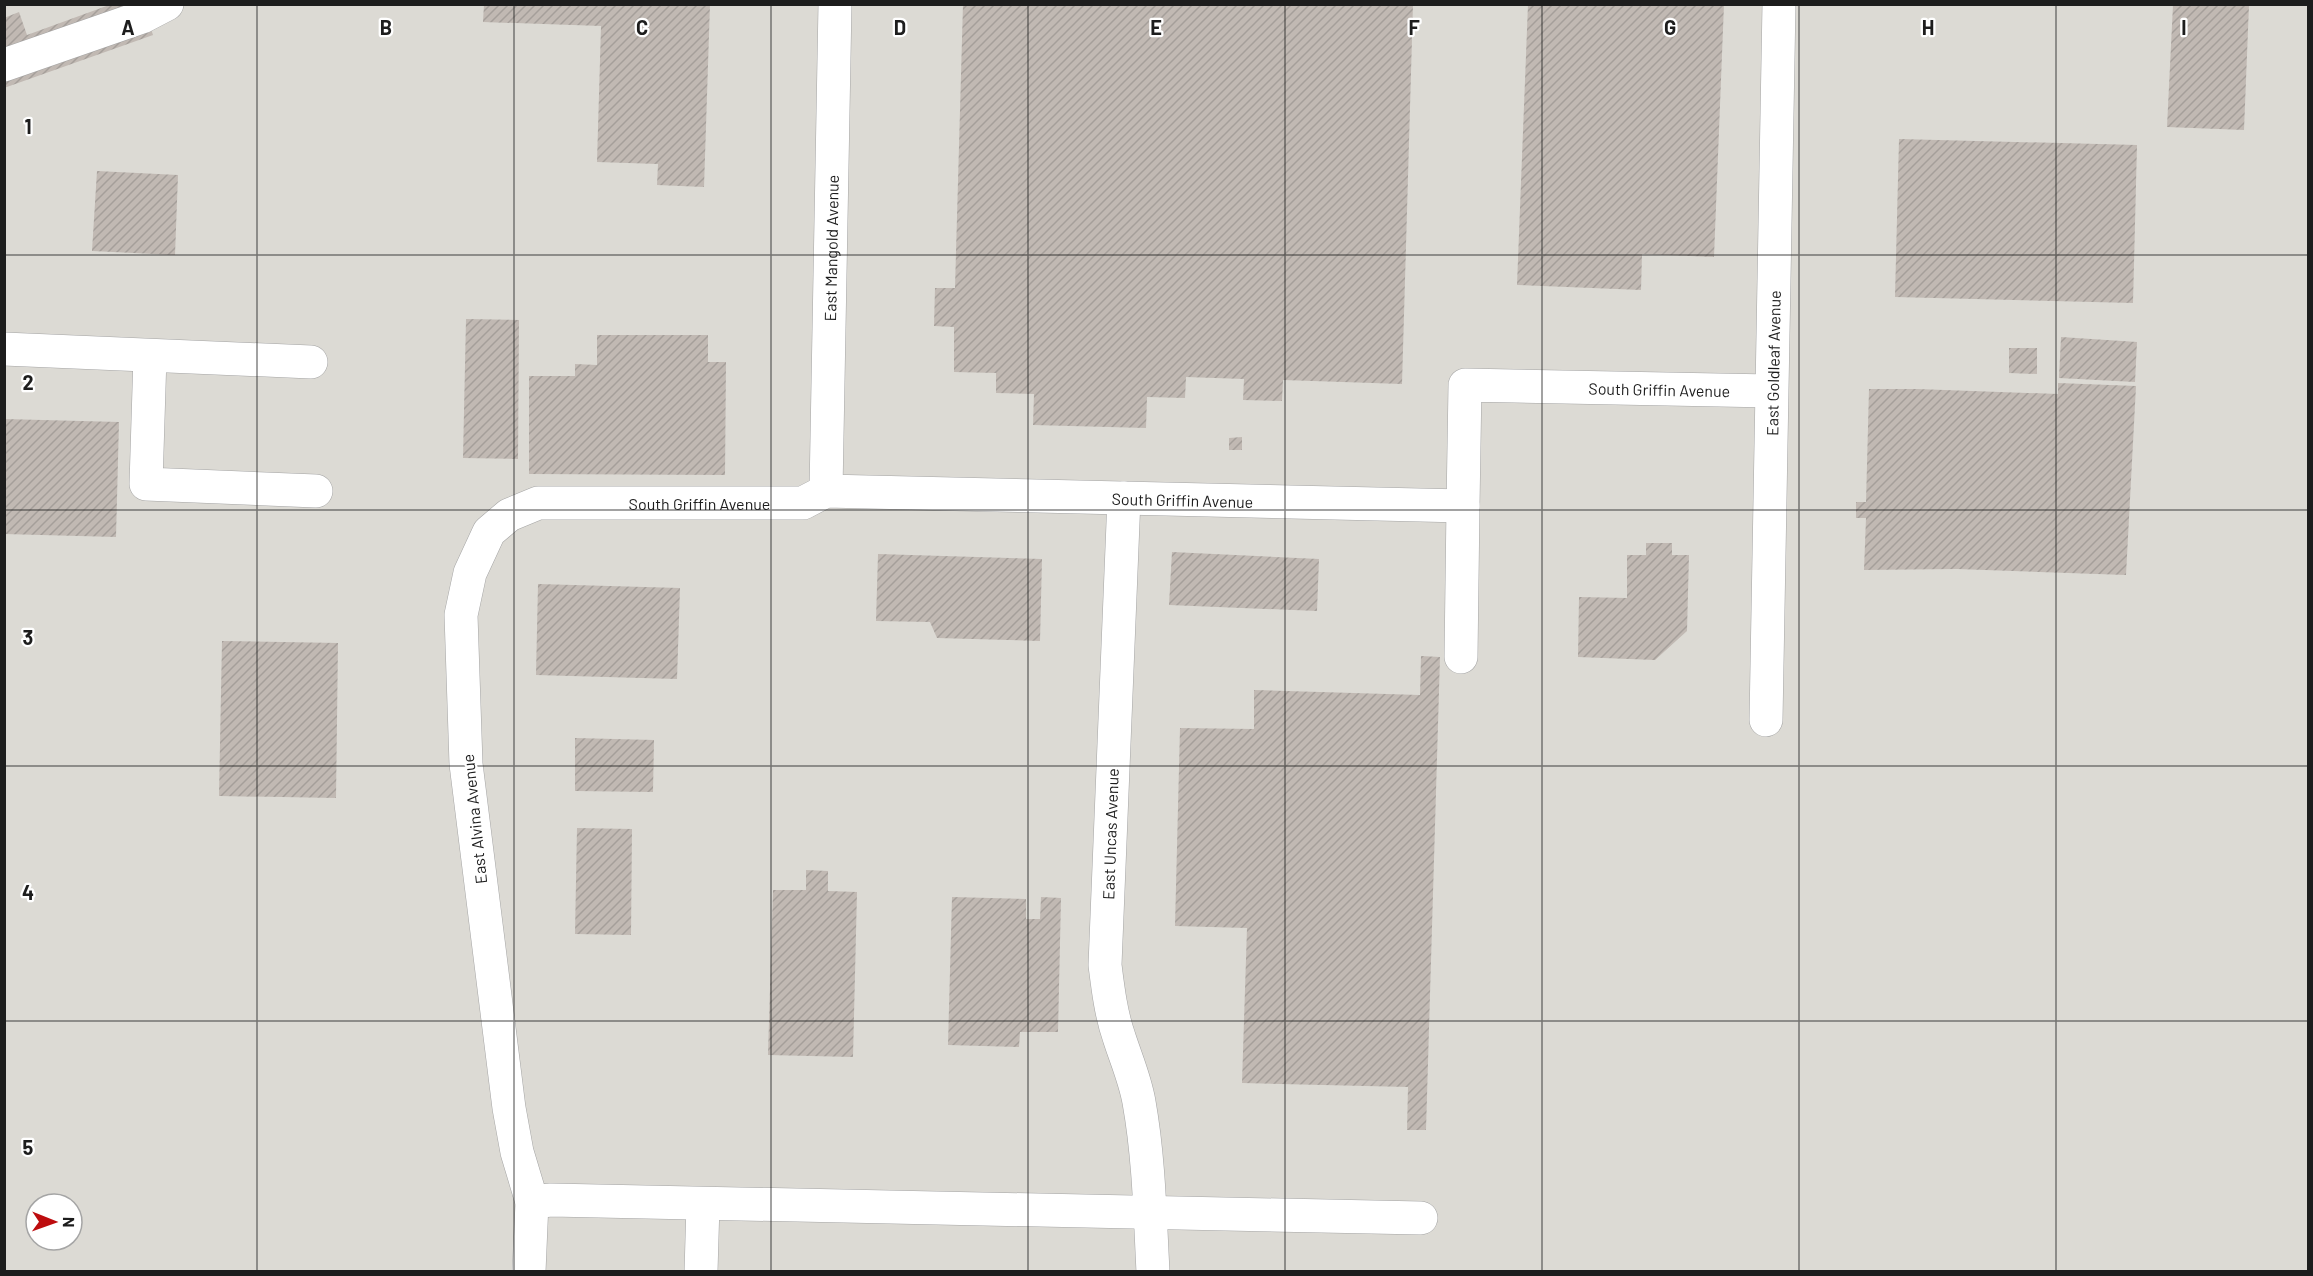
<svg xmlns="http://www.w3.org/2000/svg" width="2313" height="1276" font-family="Barlow,sans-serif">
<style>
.airport{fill:#dcdad4;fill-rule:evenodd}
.building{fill:url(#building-hatch)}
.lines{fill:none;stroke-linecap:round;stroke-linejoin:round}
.minor-casing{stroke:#a4a4a4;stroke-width:34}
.minor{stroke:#fff;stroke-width:33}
.grid{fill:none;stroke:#1d1d1d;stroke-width:1.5;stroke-opacity:0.55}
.labels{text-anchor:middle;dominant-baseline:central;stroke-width:4.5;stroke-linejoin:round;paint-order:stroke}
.street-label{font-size:16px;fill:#1d1d1d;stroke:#fff}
.grid-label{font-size:20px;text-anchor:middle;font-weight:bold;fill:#1d1d1d;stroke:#fff;stroke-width:4.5;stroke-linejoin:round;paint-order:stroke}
</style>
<defs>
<pattern id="building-hatch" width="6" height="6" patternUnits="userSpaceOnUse" patternTransform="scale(1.5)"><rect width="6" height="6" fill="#c1b9b3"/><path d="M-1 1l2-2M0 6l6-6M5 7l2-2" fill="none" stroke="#a59f9a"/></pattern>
</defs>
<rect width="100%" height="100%" fill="#edeae3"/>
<!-- airport -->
<path class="airport" d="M5 5H2308V1271L5 1272ZM36 1204H72V1240H36Z"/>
<!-- building -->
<g class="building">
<path d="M112 4H143L153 35 4 88V18L19 12 27 35Z"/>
<path d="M484 4H710L704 187 657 185 658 164 597 162 601 26 483 22Z"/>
<path d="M963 4H1413L1402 384 1283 380 1282 401 1243 400 1244 379 1186 377 1185 398 1147 397 1146 428 1033 425 1034 394 996 393V373L954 372V327L934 326 935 288H955Z"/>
<path d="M1528 4H1724L1714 257 1642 254 1641 290 1517 285Z"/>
<path d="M2173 5H2249L2244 130 2167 127Z"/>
<path d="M1899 139 2137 145 2133 303 1895 297Z"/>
<path d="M97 171 178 175 175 255 92 251Z"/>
<path d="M466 319 519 320 518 459 463 458Z"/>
<path d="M597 335H708V362H726L725 475 529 474V376H575V364L597 365Z"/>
<path d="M2061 337 2137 342 2135 382 2059 378Z"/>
<path d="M2009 348H2037V374L2009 373Z"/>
<path d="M2058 383 2136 386 2126 575 1957 569 1864 570 1866 518H1856V502H1866L1869 389H1917L2058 394Z"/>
<path d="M4 419 119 422 116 537 4 534Z"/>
<path d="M1242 437V450H1229V438Z"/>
<path d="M1646 543H1672V555H1689L1687 631 1655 660 1578 657 1579 597 1627 598V555H1646Z"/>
<path d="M1172 552 1319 559 1317 611 1169 605Z"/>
<path d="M878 554 1042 559 1040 641 937 638 930 622 876 621Z"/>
<path d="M538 584 680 588 677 679 536 675Z"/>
<path d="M222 641 338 643 336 798 219 796Z"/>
<path d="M1421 656 1440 657 1426 1130H1407L1408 1087 1242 1083 1247 928 1175 926 1180 728 1254 729V690L1420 695Z"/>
<path d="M575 738 654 740 653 792 575 791Z"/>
<path d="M577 828 632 829 631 935 575 934Z"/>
<path d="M806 870 828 871V891L857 892 853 1057 768 1055 773 890H806Z"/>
<path d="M952 897 1026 899V919H1040L1041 897 1061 898 1058 1032H1020L1019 1047 948 1045Z"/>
</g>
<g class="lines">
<defs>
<g id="minor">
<path d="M4 65 142 17 167 4"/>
<path d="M4 349 311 362"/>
<path d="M150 356 146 484 316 491"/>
<path id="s1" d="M826 491 835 4"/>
<path d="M1124 498 1105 965C1108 989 1111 1014 1119 1037 1126 1059 1135 1079 1139 1102 1149 1158 1150 1215 1153 1272"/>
<path d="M1461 657 1463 506"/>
<path id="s2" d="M1766 720 1779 4"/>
<path d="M532 1202 551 1200 1421 1218"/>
<path id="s3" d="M529 1272 532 1202 517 1152 509 1108 466 764 461 615 470 573 489 532 509 515 538 503H803L826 491 1463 506 1465 385 1771 391"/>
<path d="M701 1272 703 1204"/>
</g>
</defs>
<!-- minor casing -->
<use href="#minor" class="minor-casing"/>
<!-- minor -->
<use href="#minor" class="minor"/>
</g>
<!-- grid -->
<path class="grid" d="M257 4V1272M514 4V1272M771 4V1272M1028 4V1272M1285 4V1272M1542 4V1272M1799 4V1272M2056 4V1272M4 255H2308M4 510H2308M4 766H2308M4 1021H2308"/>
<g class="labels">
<!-- street labels -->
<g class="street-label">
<text stroke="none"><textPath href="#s1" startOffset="243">East Mangold Avenue</textPath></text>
<text stroke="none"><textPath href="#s2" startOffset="357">East Goldleaf Avenue</textPath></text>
<text stroke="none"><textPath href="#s3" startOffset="2052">South Griffin Avenue</textPath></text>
<text stroke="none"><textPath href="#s3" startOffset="1456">South Griffin Avenue</textPath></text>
<text stroke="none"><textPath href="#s3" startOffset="970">South Griffin Avenue</textPath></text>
<text transform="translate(474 819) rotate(-96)">East Alvina Avenue</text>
<text transform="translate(1110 834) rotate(-88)">East Uncas Avenue</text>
</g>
</g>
<g class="grid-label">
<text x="128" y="35">A</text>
<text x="386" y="35">B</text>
<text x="642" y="35">C</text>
<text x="900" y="35">D</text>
<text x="1156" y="35">E</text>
<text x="1414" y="35">F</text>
<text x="1670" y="35">G</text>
<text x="1928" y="35">H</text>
<text x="2184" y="35">I</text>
<text x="28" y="134">1</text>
<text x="28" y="390">2</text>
<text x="28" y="645">3</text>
<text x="28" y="900">4</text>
<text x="28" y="1155">5</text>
</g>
<!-- border -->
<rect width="2313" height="1276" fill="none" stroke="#1d1d1d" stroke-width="12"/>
<!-- north arrow -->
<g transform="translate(54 1222) rotate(91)"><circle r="28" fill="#ffffff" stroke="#a5a5a5" stroke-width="1.5"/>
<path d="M0-4.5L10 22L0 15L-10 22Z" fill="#bd0c0e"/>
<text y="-9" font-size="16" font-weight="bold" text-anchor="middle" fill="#1d1d1d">N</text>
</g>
</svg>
